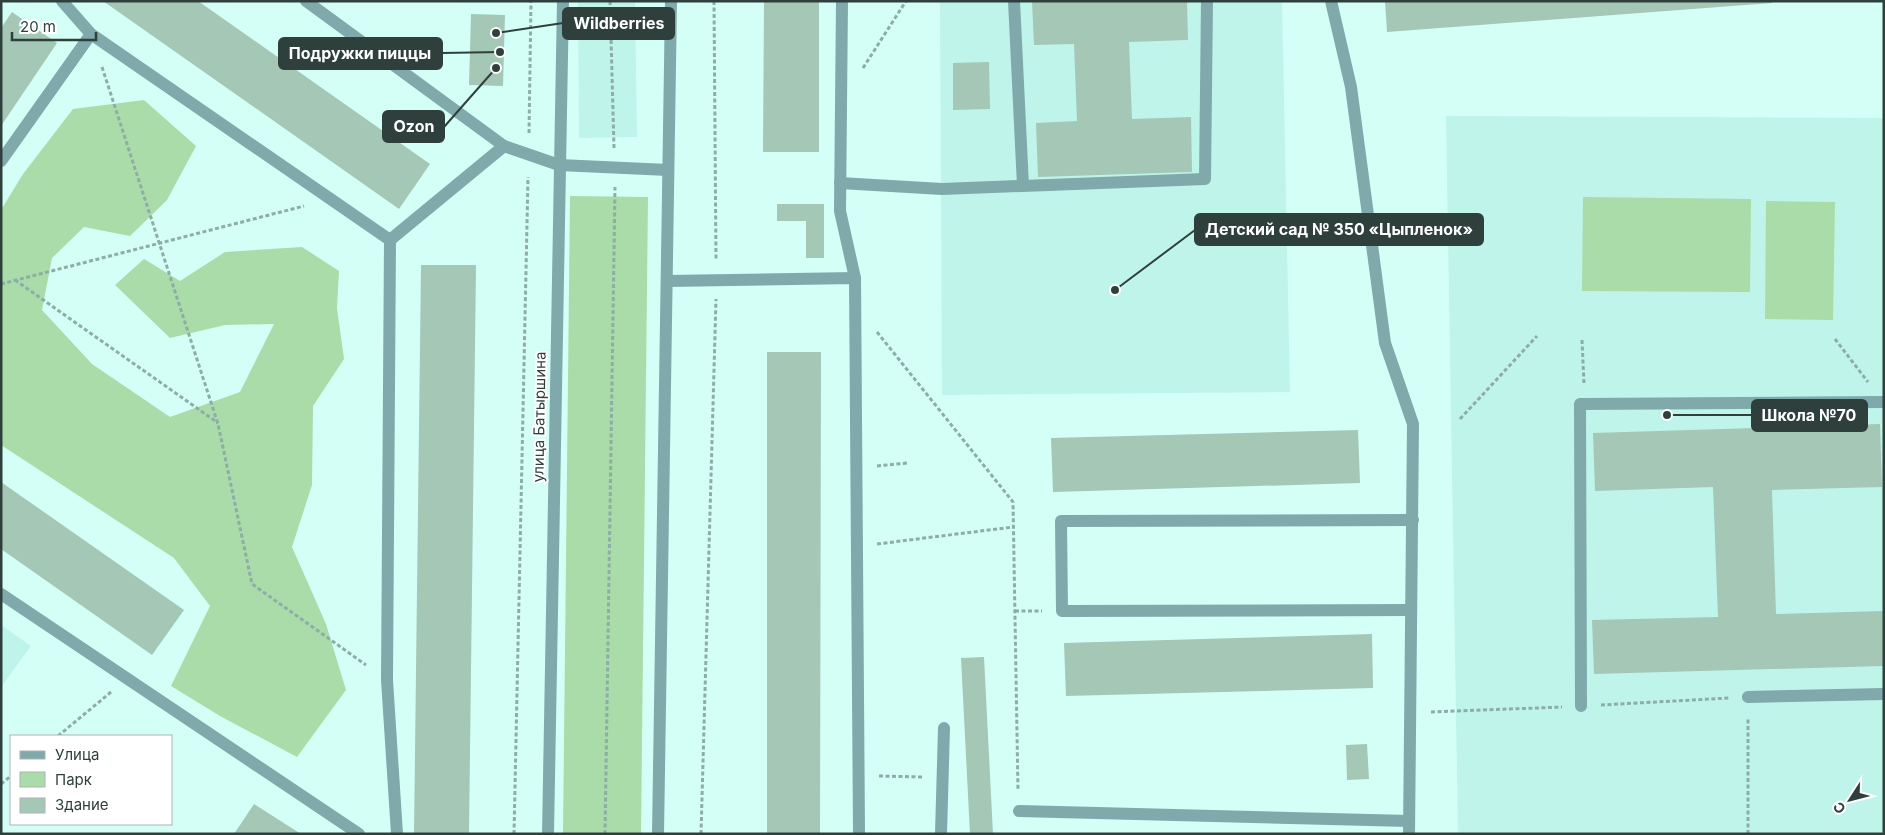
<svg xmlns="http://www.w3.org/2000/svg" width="1885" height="835" font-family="Inter,sans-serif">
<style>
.built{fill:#bff4ea}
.green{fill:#a9dca8}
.building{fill:#a4c7b6}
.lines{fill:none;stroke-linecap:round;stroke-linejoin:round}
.path{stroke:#8dada6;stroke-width:3;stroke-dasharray:4 2.5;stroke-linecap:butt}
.service{stroke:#7fa9ab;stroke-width:12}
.tertiary{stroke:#7fa9ab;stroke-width:12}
.labels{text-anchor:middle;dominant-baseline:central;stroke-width:4;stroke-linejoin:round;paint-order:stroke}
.street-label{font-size:15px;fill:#2f403c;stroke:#fff}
.leader{fill:none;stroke:#2f403c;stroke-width:2}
.callout-dot{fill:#2f403c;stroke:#fff;stroke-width:2}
.callout{fill:#2f403c;stroke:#2f403c;stroke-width:2}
.callout-label{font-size:16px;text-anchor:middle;font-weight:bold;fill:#fff}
</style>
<rect width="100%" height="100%" fill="#d4fff6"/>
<!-- built -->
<g class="built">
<path d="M578 1H635L637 137 579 138Z"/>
<path d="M940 1H1282L1290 392 942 395Z"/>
<path d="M1446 116 1884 118V834H1458Z"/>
<path d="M1 625 31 646 1 687Z"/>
</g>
<!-- green -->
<g class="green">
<path d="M144 100 196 146 167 200 130 236 84 227 52 258 42 310 92 364 170 417 240 392 274 324 225 325 170 338 115 285 144 259 180 281 225 252 302 247 339 271 337 308 344 359 313 406 312 485 292 547 326 624 346 690 297 757 220 716 171 686 210 606 174 558 1 445V210L23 174 73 109Z"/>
<path d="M570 196 648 197 641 834H563Z"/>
<path d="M1583 197 1751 199 1750 292 1582 291Z"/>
<path d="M1766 201 1835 202 1833 320 1765 319Z"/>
</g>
<!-- building -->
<g class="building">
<path d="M103 1H198L430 164 399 209Z"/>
<path d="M764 1H819V152H763Z"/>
<path d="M1032 1H1187L1188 40 1129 42 1132 119 1191 117 1192 172 1038 177 1036 123 1077 121 1074 44 1034 45Z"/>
<path d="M1385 1H1772V3L1387 32Z"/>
<path d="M12 12 57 43 1 126V28Z"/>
<path d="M471 14 505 15 503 86 469 85Z"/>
<path d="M989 62 990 109 953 110V63Z"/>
<path d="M777 204H824V258H806V221H777Z"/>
<path d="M421 265H476L469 834H414Z"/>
<path d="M767 352H821L820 834H767Z"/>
<path d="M1880 424 1882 487 1772 490 1776 614 1884 611V666L1594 674 1592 620 1718 617 1713 487 1595 491 1593 433Z"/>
<path d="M1358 430 1360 483 1053 492 1051 438Z"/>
<path d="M1 482 184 610 152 655 1 549Z"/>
<path d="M1372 634 1373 688 1066 696 1064 643Z"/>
<path d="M984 657 993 834H970L961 658Z"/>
<path d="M1367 744 1369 779 1347 780 1346 745Z"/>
<path d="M254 804 301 834H234Z"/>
</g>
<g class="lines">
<!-- path -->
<g class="path">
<path d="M610 1 614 148"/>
<path d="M714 1 716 261"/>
<path d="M102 67 218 424 252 584 366 665"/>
<path d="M863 68 906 1"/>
<path d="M529 133 531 1"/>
<path d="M15 280 218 423"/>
<path d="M1 284 304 206"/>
<path d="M877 332 1013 502 1018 790"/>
<path d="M1835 339 1868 382"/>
<path d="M1582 340 1584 384"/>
<path d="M1460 419 1537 336"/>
<path d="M877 466 907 463"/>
<path d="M877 544 1013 527"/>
<path d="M1015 611H1042"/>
<path d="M1601 705 1729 698"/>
<path d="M1431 712 1562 707"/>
<path d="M58 736 111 692"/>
<path d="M879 776 923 777"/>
<path d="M1 784 11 776"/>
<path d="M514 834 528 177"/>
<path d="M605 834 615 187"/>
<path d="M701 834 716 299"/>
<path d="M1748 834V717"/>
</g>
<!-- service -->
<g class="service">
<path d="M62 1 91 34"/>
<path d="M306 1 504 146"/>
<path d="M842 1 840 211 855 278"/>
<path d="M1014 1 1023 186"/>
<path d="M1331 1 1351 87 1385 343 1413 424 1409 834"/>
<path d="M1 161 91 34 390 240"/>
<path d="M840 183 942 189 1205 179 1207 1"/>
<path d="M667 281 855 278 859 834"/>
<path d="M1 594 359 834"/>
<path d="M1411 610 1062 611 1061 521 1413 520"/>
<path d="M1748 697 1884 694"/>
<path d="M1581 706 1580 404 1884 402"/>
<path d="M1019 811 1409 821"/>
<path d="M397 834 387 680 390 240 504 146 559 165 668 170"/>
<path d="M941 834 944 728"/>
</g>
<!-- tertiary -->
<g class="tertiary">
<path d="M548 834 563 1"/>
<path d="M658 834 671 1"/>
</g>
</g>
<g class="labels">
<!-- street labels -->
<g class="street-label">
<text transform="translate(539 417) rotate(-89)">улица Батыршина</text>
</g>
</g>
<!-- callouts -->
<path class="leader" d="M496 33L563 23M500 52L442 53M496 68L444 127M1115 290L1195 230M1667 415L1752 415"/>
<g class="callout-dot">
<circle cx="496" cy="33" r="5"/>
<circle cx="500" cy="52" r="5"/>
<circle cx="496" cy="68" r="5"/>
<circle cx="1115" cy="290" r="5"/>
<circle cx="1667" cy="415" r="5"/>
</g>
<g class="callout">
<rect x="563" y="8" width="111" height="31" rx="5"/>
<rect x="279" y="38" width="163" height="31" rx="5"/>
<rect x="383" y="111" width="61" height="31" rx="5"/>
<rect x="1195" y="214" width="288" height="31" rx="5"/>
<rect x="1752" y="400" width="115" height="31" rx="5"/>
</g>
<g class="callout-label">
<text x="619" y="29">Wildberries</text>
<text x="360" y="59">Подружки пиццы</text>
<text x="414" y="132">Ozon</text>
<text x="1339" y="235">Детский сад № 350 «Цыпленок»</text>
<text x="1809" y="421">Школа №70</text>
</g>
<!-- border -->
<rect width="1885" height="835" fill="none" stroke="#2f403c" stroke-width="5"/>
<!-- legend -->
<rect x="10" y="735" width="162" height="90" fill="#ffffff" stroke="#acb3b1"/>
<rect x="20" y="751" width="25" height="8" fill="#7fa9ab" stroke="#acb3b1"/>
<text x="55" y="760" font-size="15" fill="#2f403c">Улица</text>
<rect x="20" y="772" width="25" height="15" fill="#a9dca8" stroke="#acb3b1"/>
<text x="55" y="785" font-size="15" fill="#2f403c">Парк</text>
<rect x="20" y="798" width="25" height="15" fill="#a4c7b6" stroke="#acb3b1"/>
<text x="55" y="810" font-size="15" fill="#2f403c">Здание</text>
<!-- north arrow -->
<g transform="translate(1850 800) rotate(234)" stroke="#ffffff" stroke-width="4" paint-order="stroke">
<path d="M0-4L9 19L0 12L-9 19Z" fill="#2f403c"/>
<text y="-8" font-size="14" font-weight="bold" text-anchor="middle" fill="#2f403c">С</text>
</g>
<!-- scale -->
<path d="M12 32v8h84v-8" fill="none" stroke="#2f403c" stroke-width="2.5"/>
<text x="20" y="32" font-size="15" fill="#2f403c" stroke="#ffffff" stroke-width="4" paint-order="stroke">20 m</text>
</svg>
